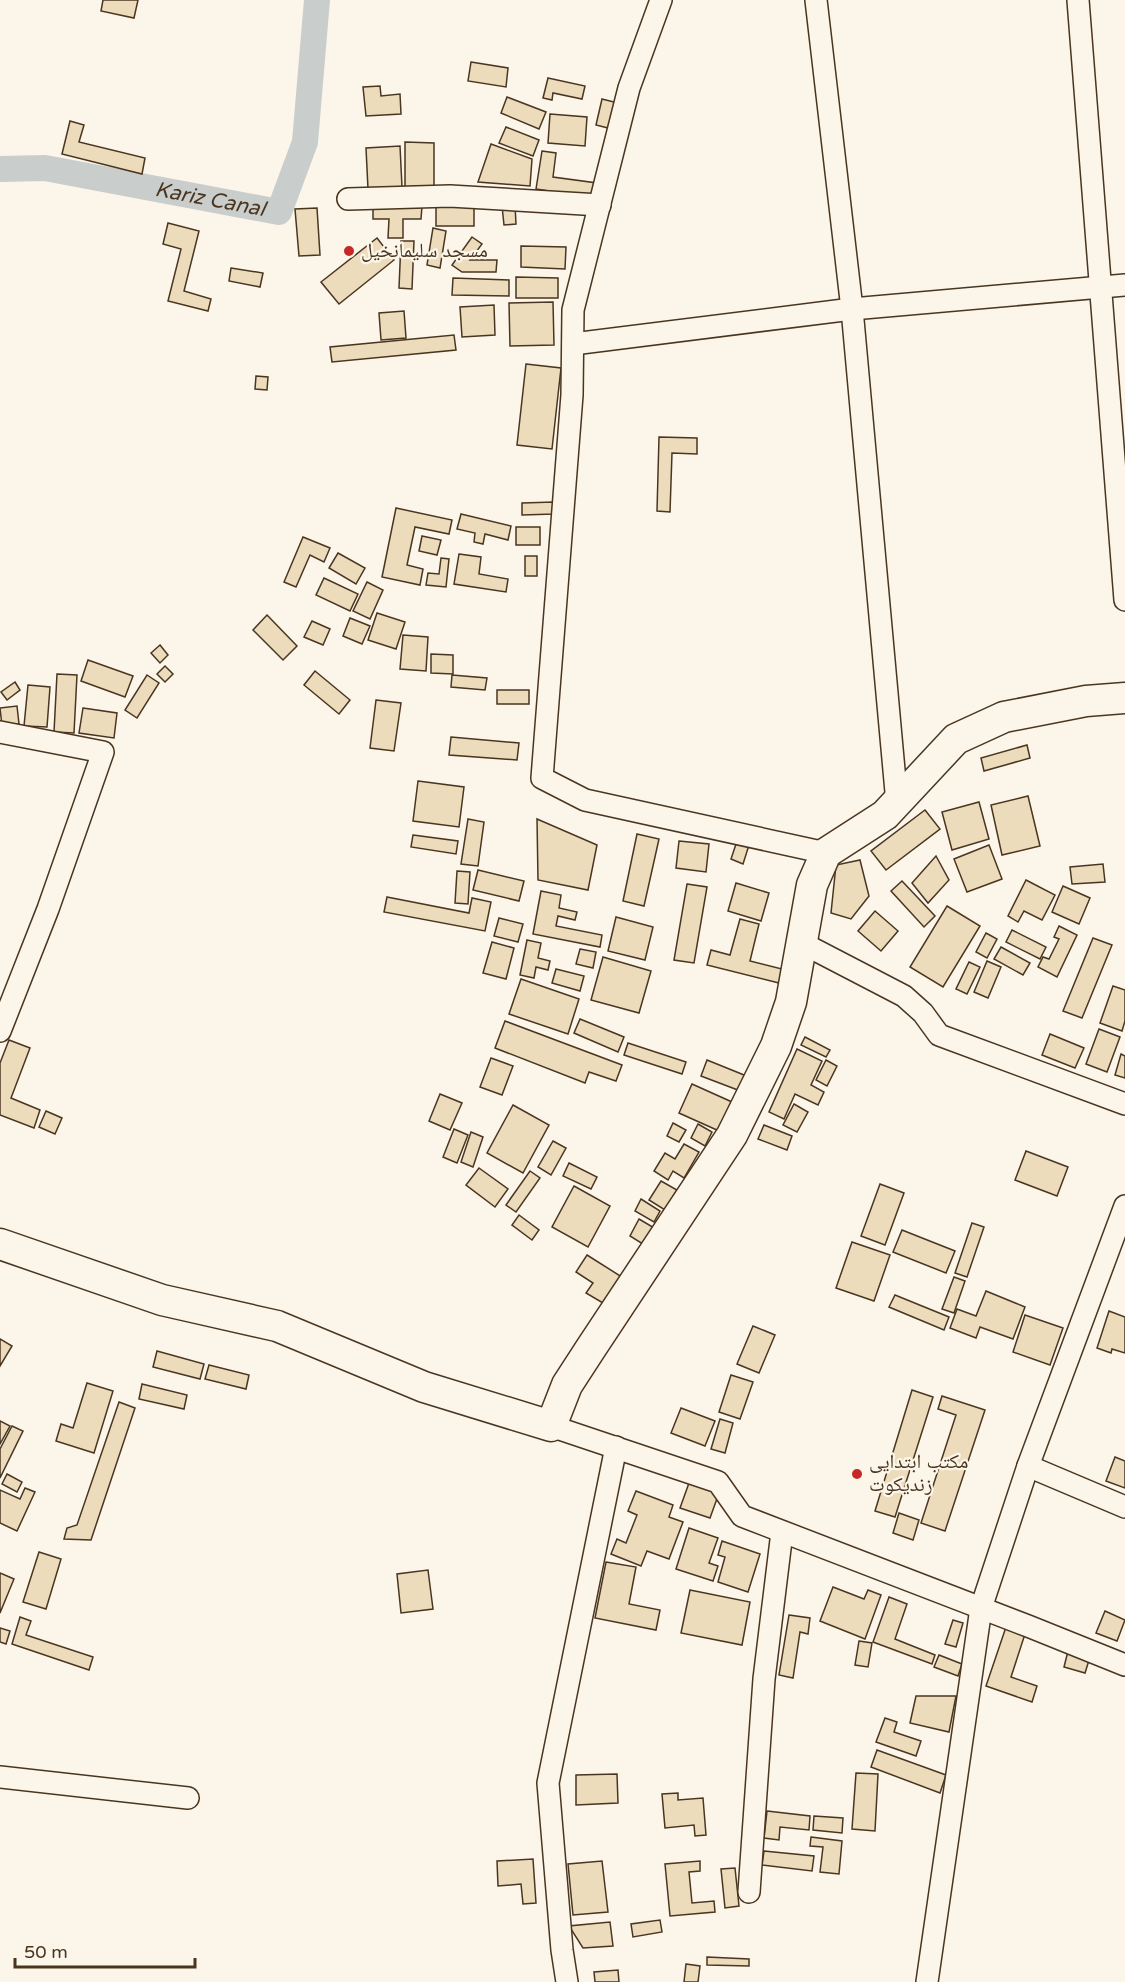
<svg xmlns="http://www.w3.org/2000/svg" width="1125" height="1982" font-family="'Varela Round','Noto Naskh Arabic',sans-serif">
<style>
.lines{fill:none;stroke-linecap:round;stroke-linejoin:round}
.canal{stroke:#c9cecd;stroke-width:26}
.building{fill:#ecdcbc;stroke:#4a3520;stroke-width:1.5}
.street-casing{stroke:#4a3520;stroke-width:24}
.secondary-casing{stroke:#4a3520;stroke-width:33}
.street{stroke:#fbf6e9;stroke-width:21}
.secondary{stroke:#fbf6e9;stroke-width:30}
.poi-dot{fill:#c62828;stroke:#fbf6e9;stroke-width:2}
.labels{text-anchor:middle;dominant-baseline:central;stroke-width:4.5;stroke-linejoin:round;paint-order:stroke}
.poi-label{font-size:20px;fill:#4a3520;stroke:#fbf6e9;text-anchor:start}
.water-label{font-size:21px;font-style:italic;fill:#4a3520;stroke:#fbf6e9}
</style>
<rect width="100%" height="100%" fill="#fbf6e9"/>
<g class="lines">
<!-- canal -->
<path class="canal" id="s1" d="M0 169 45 168 279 212 305 142 317 0"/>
</g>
<!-- building -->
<g class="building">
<path d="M103 0H138L134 18 101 11Z"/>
<path d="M471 62 508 68 506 87 468 81Z"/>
<path d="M548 78 585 86 582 99 553 93 552 100 543 98Z"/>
<path d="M380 86 381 96 400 94 401 114 366 116 363 87Z"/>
<path d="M507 97 546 112 539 129 501 113Z"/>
<path d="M602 99 618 103 612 129 596 125Z"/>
<path d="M550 114 587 117 585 146 548 143Z"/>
<path d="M70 121 84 125 79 142 145 158 142 174 62 154Z"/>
<path d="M506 127 539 140 533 156 499 143Z"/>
<path d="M405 142 434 143V188L405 187Z"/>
<path d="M491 144 532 159 530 186 478 182Z"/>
<path d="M400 146 402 187 368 189 366 148Z"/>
<path d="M542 151 556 153 553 177 597 183 595 198 536 189Z"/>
<rect x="436" y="205" width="38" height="21"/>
<path d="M515 205 516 224 504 225 502 206Z"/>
<path d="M373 206H422L421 219H403V238H388L389 219H373Z"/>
<path d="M317 208 320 255 299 256 295 209Z"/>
<path d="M168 223 199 231 184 291 211 299 208 311 168 301 181 249 163 244Z"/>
<path d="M433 228 446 231 440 268 427 265Z"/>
<path d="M472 237 482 244 470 260H497L496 272H462L452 265Z"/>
<path d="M377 238 394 260 339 304 321 282Z"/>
<path d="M401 241H414L412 289 399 288Z"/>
<path d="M521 246 566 247 565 269 521 267Z"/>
<path d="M231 268 263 273 260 287 229 281Z"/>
<path d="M516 277 558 278V298H516Z"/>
<path d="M453 278 509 280V296L452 295Z"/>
<path d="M553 302 554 345 510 346 509 303Z"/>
<path d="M494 305 495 335 462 337 460 307Z"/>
<path d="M404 311 406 338 381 340 379 313Z"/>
<path d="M454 335 456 350 332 362 330 347Z"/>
<path d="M526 364 561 368 552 449 517 445Z"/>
<path d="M256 376 268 377 267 390 255 389Z"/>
<path d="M659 437 697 438V454L672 453 670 512 657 511Z"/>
<path d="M554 502V514L522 515V503Z"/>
<path d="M396 508 452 520 449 534 415 527 407 565 423 569 420 585 382 577Z"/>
<path d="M461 514 511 526 508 540 485 534 483 544 474 542 475 533 457 529Z"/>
<rect x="516" y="527" width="24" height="18"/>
<path d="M422 536 441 540 437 555 419 551Z"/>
<path d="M303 537 330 548 324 562 310 555 296 587 284 582Z"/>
<path d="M338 553 365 568 356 584 329 568Z"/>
<path d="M459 554 481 557 479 574 508 579 506 592 454 584Z"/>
<rect x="525" y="556" width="12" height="20"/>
<path d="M441 558 449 559 446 587 426 585 428 573 439 574Z"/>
<path d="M324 578 358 594 350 611 316 595Z"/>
<path d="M367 582 383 590 370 619 353 611Z"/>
<path d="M377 613 405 622 396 649 368 640Z"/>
<path d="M267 615 297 646 283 660 253 630Z"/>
<path d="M350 618 370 626 362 644 343 636Z"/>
<path d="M312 621 330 629 323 645 304 637Z"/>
<path d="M403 635 428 637 426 671 400 669Z"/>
<path d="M160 645 168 655 160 663 151 653Z"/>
<path d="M431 654 453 655V674L431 673Z"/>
<path d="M88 660 133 676 125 697 81 681Z"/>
<path d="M165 666 173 674 165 682 157 674Z"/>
<path d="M315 671 350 700 339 714 304 685Z"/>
<path d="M57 674 77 675 74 733 54 732Z"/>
<path d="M147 675 159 683 137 718 125 710Z"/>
<path d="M452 675 487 678 485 690 451 687Z"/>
<path d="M15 682 20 690 7 700 1 692Z"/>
<path d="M28 685 50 687 47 727 24 726Z"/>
<rect x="497" y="690" width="32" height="14"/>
<path d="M376 700 401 703 394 751 370 748Z"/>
<path d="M17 706 19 724 2 726 0 708Z"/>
<path d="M83 708 117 713 114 738 79 733Z"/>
<path d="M451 737 519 743 517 760 449 755Z"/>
<path d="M1027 745 1030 758 984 771 981 758Z"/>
<path d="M418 781 464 787 459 827 413 821Z"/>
<path d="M1028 796 1040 846 1002 855 991 805Z"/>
<path d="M979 802 989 839 952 850 942 812Z"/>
<path d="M925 810 940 829 886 870 871 851Z"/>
<path d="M468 819 484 822 478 866 461 864Z"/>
<path d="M537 819 597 845 588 890 538 880Z"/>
<path d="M637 834 659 839 644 906 623 901Z"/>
<path d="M413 835 458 841 456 854 411 847Z"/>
<path d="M738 838 750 842 743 864 731 859Z"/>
<path d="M679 841 709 844 706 872 676 868Z"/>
<path d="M989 845 1002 879 967 892 954 859Z"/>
<path d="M936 856 949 880 928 903 912 883Z"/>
<path d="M860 860 869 896 851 919 831 913 836 865Z"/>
<path d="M1103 864 1105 882 1072 884 1070 867Z"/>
<path d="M478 870 524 881 519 901 473 890Z"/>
<path d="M457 871 470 872 468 904 455 903Z"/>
<path d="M1026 880 1055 895 1042 920 1024 911 1018 922 1008 916Z"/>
<path d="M902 881 935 916 924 927 891 891Z"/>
<path d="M736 883 769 893 761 921 728 911Z"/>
<path d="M687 884 707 887 694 963 674 960Z"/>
<path d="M1063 886 1090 898 1079 924 1052 912Z"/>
<path d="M541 891 561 895 559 908 577 912 575 920 558 916 556 926 602 935 600 947 533 934Z"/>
<path d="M387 897 469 913 472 898 491 902 485 931 384 912Z"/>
<path d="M947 906 980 926 943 987 910 967Z"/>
<path d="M875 911 898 931 881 951 858 931Z"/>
<path d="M616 917 653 927 645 960 608 951Z"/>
<path d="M499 918 523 924 518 942 494 936Z"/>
<path d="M740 919 759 924 750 961 786 970 783 984 707 965 711 950 730 955Z"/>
<path d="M1059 926 1077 935 1057 977 1038 967 1043 957 1049 959 1059 939 1054 937Z"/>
<path d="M1012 930 1046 947 1040 959 1006 942Z"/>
<path d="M986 933 997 939 987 958 976 952Z"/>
<path d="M1093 938 1112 945 1082 1018 1063 1011Z"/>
<path d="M527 940 541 943 538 958 550 961 548 970 536 967 534 978 520 975Z"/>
<path d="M492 942 514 948 506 979 483 973Z"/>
<path d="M1001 947 1030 963 1023 975 994 959Z"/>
<path d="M580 949 596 952 593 968 576 964Z"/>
<path d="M603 957 651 971 639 1013 591 1000Z"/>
<path d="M987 961 1001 967 988 998 974 992Z"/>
<path d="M969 962 980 967 967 994 956 989Z"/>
<path d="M556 969 584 976 580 991 552 983Z"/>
<path d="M521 979 579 999 568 1034 509 1014Z"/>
<path d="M1113 986 1125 990V1021L1122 1031 1100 1023Z"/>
<path d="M580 1019 624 1037 618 1052 574 1033Z"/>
<path d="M505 1021 622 1065 616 1081 589 1072 585 1083 495 1048Z"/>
<path d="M1099 1029 1120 1037 1107 1072 1086 1064Z"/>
<path d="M1050 1034 1084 1048 1075 1068 1042 1055Z"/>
<path d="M805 1037 830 1050 826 1057 801 1045Z"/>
<path d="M9 1040 30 1048 11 1098 40 1110 34 1128 0 1115V1063Z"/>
<path d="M628 1043 686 1062 682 1074 624 1055Z"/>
<path d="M797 1049 822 1061 811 1085 824 1092 818 1105 795 1094 784 1119 769 1112Z"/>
<path d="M1121 1054 1125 1056V1078L1115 1075Z"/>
<path d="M491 1058 513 1066 502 1095 480 1087Z"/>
<path d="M707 1060 749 1077 743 1092 701 1076Z"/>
<path d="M826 1060 837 1066 827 1086 816 1080Z"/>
<path d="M692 1084 732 1102 719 1131 679 1113Z"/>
<path d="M440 1094 462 1103 450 1130 429 1121Z"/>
<path d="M794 1104 808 1112 797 1132 783 1125Z"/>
<path d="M513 1105 549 1125 523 1173 487 1153Z"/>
<path d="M46 1111 62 1118 55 1134 39 1127Z"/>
<path d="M673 1123 686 1130 679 1142 667 1136Z"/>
<path d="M698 1124 712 1132 705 1146 691 1138Z"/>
<path d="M764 1125 792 1136 787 1150 758 1139Z"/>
<path d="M454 1129 468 1135 457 1163 443 1157Z"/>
<path d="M471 1132 483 1137 473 1167 461 1162Z"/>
<path d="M553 1141 566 1148 551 1175 538 1167Z"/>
<path d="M684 1144 699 1152 684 1178 673 1171 668 1180 654 1171 665 1153 675 1159Z"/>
<path d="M1026 1151 1068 1167 1057 1196 1015 1180Z"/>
<path d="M569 1163 597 1177 591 1189 563 1176Z"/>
<path d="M479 1168 508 1189 495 1207 466 1185Z"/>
<path d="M530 1171 540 1178 516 1212 506 1205Z"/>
<path d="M661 1181 677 1190 665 1210 649 1200Z"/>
<path d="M880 1184 904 1193 885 1245 861 1236Z"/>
<path d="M574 1186 610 1206 588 1247 552 1227Z"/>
<path d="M641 1199 660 1211 654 1222 635 1211Z"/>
<path d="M519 1215 539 1230 532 1240 512 1225Z"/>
<path d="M639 1219 656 1229 646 1246 630 1236Z"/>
<path d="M972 1223 984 1227 967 1277 955 1273Z"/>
<path d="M902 1230 955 1251 946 1273 893 1252Z"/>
<path d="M852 1242 890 1255 874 1301 836 1288Z"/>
<path d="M587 1255 625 1279 608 1306 586 1293 593 1283 576 1272Z"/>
<path d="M954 1277 965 1281 954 1313 942 1309Z"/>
<path d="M986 1291 1025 1307 1013 1339 980 1327 976 1338 950 1328 957 1309 976 1316Z"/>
<path d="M895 1295 949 1317 944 1330 889 1307Z"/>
<path d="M1109 1311 1125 1317V1353L1112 1349 1111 1353 1097 1348Z"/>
<path d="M1025 1315 1063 1328 1050 1365 1013 1352Z"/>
<path d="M753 1326 775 1335 759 1373 737 1364Z"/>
<path d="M0 1339 12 1346 0 1366Z"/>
<path d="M157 1351 204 1364 200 1379 153 1367Z"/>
<path d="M209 1365 249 1375 246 1389 205 1379Z"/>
<path d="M731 1375 753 1382 740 1419 719 1412Z"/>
<path d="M87 1383 113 1391 94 1453 56 1441 61 1424 73 1428Z"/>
<path d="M142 1384 187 1395 184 1409 139 1399Z"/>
<path d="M912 1390 933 1397 895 1517 875 1511Z"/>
<path d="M942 1396 985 1410 945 1531 921 1523 956 1415 938 1409Z"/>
<path d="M119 1402 135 1408 91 1540 64 1539 67 1528 77 1525Z"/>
<path d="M681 1408 715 1421 705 1446 671 1433Z"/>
<path d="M720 1419 733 1423 725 1453 711 1449Z"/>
<path d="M0 1421 10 1426 0 1444Z"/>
<path d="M12 1426 23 1431 0 1478V1449Z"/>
<path d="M1115 1457 1125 1461V1488L1106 1481Z"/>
<path d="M7 1474 22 1482 17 1492 2 1484Z"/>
<path d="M689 1483 719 1493 710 1518 680 1508Z"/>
<path d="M25 1488 35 1492 17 1531 0 1523V1490L20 1499Z"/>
<path d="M636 1491 673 1505 669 1517 683 1522 669 1559 647 1551 641 1566 611 1554 617 1539 626 1543 637 1515 628 1511Z"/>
<path d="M899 1513 919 1520 913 1540 893 1533Z"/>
<path d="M689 1528 718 1538 709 1563 718 1566 713 1581 676 1569Z"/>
<path d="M722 1541 760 1554 748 1592 718 1582 725 1557 718 1555Z"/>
<path d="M39 1552 61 1559 46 1609 23 1602Z"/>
<path d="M606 1562 636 1567 629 1604 660 1610 656 1630 595 1618Z"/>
<path d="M428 1570 433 1609 401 1613 397 1574Z"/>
<path d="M0 1573 14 1579 0 1613Z"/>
<path d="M833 1587 864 1599 868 1590 881 1595 865 1639 820 1621Z"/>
<path d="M690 1590 750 1602 742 1645 681 1633Z"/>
<path d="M889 1597 907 1604 895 1639 935 1655 932 1664 873 1642Z"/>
<path d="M1105 1611 1125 1620 1117 1641 1096 1633Z"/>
<path d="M789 1615 810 1618 808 1634 800 1632 793 1678 779 1675Z"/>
<path d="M20 1617 31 1621 26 1635 93 1657 89 1670 12 1644Z"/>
<path d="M953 1620 963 1623 956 1647 945 1644Z"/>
<path d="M1006 1627 1025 1634 1011 1677 1037 1686 1032 1702 986 1686Z"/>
<path d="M0 1628 10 1631 6 1644 0 1642Z"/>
<path d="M859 1641 872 1643 868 1667 855 1665Z"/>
<path d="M1068 1651 1090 1657 1085 1673 1064 1667Z"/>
<path d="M939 1655 962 1664 958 1676 934 1667Z"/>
<path d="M916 1696H956L949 1732 910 1723Z"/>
<path d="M885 1718 897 1722 894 1732 921 1741 916 1756 876 1742Z"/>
<path d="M877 1750 946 1775 940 1793 871 1767Z"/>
<path d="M856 1773 878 1774 875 1831 852 1829Z"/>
<path d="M617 1774 618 1803 576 1805V1775Z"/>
<path d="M678 1793V1800L703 1798 706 1835 695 1836 694 1825 665 1828 662 1794Z"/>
<path d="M767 1811 810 1816 809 1830 780 1827 779 1840 764 1838Z"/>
<path d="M814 1816 843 1818 842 1833 813 1830Z"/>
<path d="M811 1837 842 1841 839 1874 820 1872 823 1847 810 1846Z"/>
<path d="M764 1851 814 1856 812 1871 762 1865Z"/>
<path d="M533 1859 536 1903 523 1904 521 1884 498 1886 497 1861Z"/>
<path d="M602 1861 608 1912 573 1915 568 1864Z"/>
<path d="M700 1861V1871L689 1872 692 1903 714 1901 715 1912 670 1916 665 1864Z"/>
<path d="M735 1868 739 1906 725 1908 721 1869Z"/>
<path d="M660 1920 662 1932 633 1937 631 1924Z"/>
<path d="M610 1922 613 1946 583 1948 569 1926Z"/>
<path d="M707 1957 749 1959V1966L707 1965Z"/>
<path d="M686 1964 700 1966 698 1982H684Z"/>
<path d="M618 1970 619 1982H595L594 1972Z"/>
</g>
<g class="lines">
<defs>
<g id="street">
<path d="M661 0 629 88 573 310 572 395 542 778 585 800 826 853"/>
<path d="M816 0 852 309 897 803"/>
<path d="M1078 0 1125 600"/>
<path d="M348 199 450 196 600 205"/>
<path d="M573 344 852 309 1125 285"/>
<path d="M0 732 103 752 48 909 0 1031"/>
<path d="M802 943 904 996 923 1013 939 1035 1125 1104"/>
<path d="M551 1426 718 1482 742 1516 1028 1626 1125 1665"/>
<path d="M1028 1466 1125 1507"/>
<path d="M0 1777 188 1798"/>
<path d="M749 1892 764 1679 782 1532"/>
<path d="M567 1982 562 1950 548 1783 616 1447"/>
<path d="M927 1982 981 1608 1028 1466 1125 1206"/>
</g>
<path id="secondary" d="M0 1244 162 1300 277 1326 424 1387 551 1426 567 1385 591 1348 732 1135 776 1046 791 1002 812 885 826 853 885 815 956 739 1004 717 1086 701 1125 698"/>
</defs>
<!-- street casing -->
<use href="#street" class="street-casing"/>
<!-- secondary casing -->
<use href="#secondary" class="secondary-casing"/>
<!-- street -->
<use href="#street" class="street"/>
<!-- secondary -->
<use href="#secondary" class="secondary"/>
</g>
<!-- markers -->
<g class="poi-dot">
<circle cx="349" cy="251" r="6"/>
<circle cx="857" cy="1474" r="6"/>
</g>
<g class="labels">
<!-- poi labels -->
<g class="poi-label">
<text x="361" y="251">مسجد سلیمانخیل</text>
<text x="869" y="1462">مکتب ابتدایی<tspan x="869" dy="23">زندیکوت</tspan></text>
</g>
<!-- water labels -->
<g class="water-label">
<text stroke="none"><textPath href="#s1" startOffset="213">Kariz Canal</textPath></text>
</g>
</g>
<!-- scale -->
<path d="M15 1958v9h180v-9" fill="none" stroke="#4a3520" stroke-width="3"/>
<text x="24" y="1958" font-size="18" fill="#4a3520" stroke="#fbf6e9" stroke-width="4.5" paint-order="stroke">50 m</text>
</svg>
